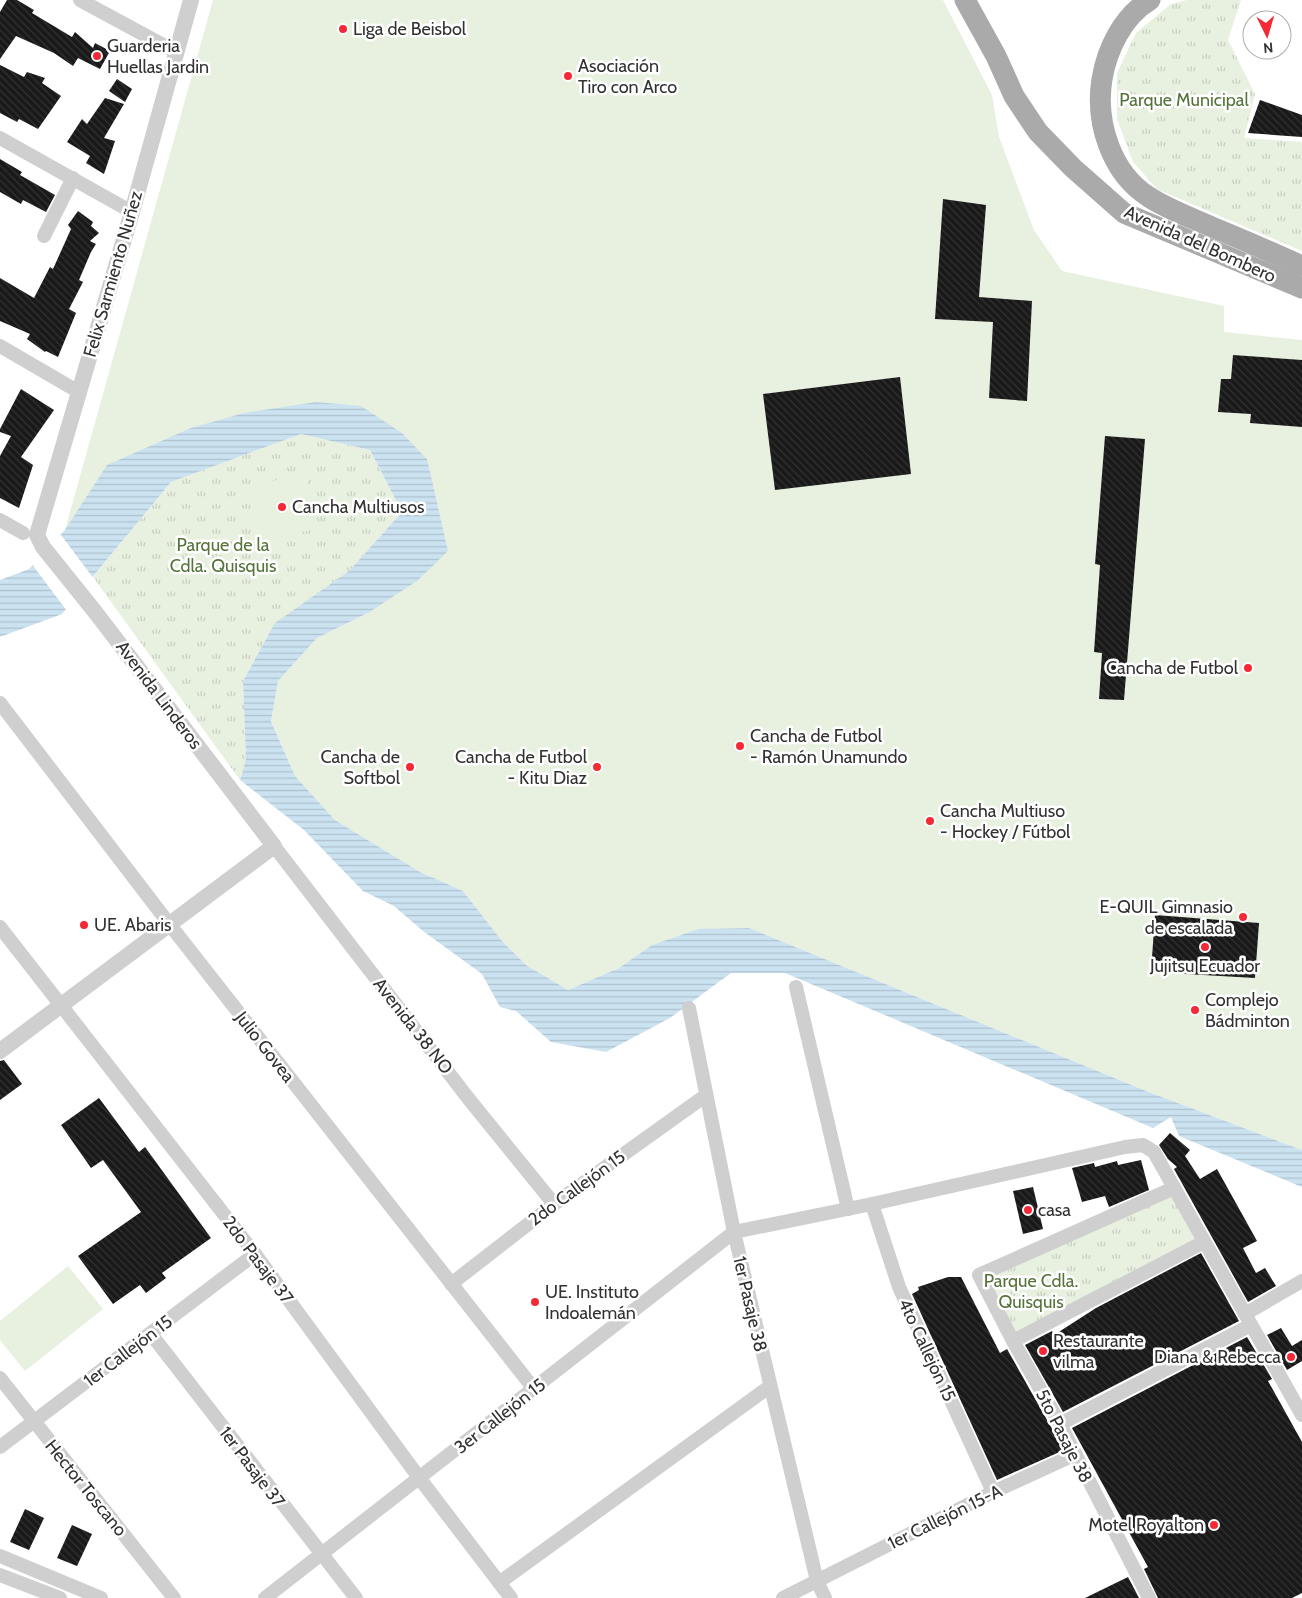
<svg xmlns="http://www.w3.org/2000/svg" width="1302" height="1598" font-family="Cabin,sans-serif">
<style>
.park{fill:url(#park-tufts)}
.garden{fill:#e8f0e0}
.water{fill:url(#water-rules)}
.pier{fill:#fff}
.building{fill:url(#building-back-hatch)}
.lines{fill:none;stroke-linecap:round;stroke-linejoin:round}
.minor{stroke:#cfcfcf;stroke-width:14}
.tertiary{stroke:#cfcfcf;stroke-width:16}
.primary{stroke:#aaa;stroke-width:21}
.poi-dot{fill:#f52936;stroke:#fff;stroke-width:2}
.labels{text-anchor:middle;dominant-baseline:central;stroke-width:5;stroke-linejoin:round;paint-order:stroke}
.poi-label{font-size:18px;fill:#323232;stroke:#fff;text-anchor:start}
.park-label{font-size:18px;fill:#55733a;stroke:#fff}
.street-label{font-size:18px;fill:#323232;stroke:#fff}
</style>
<defs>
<pattern id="park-tufts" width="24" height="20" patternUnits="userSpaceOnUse" patternTransform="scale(1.25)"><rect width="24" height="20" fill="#e8f0e0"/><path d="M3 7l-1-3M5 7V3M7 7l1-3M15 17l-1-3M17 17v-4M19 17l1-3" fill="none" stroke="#c7cec1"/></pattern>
<pattern id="water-rules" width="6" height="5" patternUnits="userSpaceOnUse" patternTransform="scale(1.25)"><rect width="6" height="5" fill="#cbe2f0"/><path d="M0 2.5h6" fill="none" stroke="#afc2ce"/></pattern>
<pattern id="building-back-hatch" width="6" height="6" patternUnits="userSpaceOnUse" patternTransform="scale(1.25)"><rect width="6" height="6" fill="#191919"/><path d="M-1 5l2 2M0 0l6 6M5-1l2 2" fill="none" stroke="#323232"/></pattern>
</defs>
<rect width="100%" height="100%" fill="#fff"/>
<!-- park -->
<g class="park">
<path d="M1187 0H1241L1228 40 1255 94 1244 138 1302 142V251L1157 189 1133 162 1117 119V73L1136 33 1171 4Z"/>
<path d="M301 434 370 450 402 512 349 571 275 624 243 681 246 759 240 780 93 577 171 482Z"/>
<path d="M1174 1188 1204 1242 1013 1341 979 1275Z"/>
</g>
<!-- garden -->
<g class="garden">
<path d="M213 0H943L992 95 999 137 1034 230 1062 271 1224 306V332L1302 340V1150L1146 1091 749 928 698 929 652 945 619 968 568 990 526 965 502 941 463 891 420 872 335 820 295 776 271 720 278 681 317 638 368 613 427 459 316 402 65 530Z"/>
<path d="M307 476 315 530 257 538 248 484Z"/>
<path d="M68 1266 103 1309 25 1371 0 1340V1321Z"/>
</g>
<!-- water -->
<path class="water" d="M316 402 361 406 402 433 427 459 448 551 417 581 368 613 317 638 278 681 271 721 295 776 335 820 420 872 463 891 502 941 526 965 568 990 619 968 652 945 698 929 749 928 1146 1091 1302 1150V1187L1179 1136 1171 1117 1153 1128 785 973H731L670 1018 606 1052 551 1042 516 1011 500 1007 482 974 423 931 394 906 363 891 304 830 240 780 246 759 243 681 275 623 349 571 402 512 370 450 301 434 171 482 62 614 0 637V580L29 569 65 530 107 465 191 428 244 413Z"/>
<!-- pier -->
<path class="pier" d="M61 535 94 579 67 611 31 563 48 544Z"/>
<!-- building -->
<g class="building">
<path d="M7 0H17L34 10 32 13 72 37 75 32 93 48 95 43 110 51 100 69 78 58 73 66 54 53 16 36 0 59V12Z"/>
<path d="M0 65 24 77 27 72 45 78 42 83 61 96 38 129 19 119 17 122 0 113Z"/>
<path d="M117 79 132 89 125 102 109 91Z"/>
<path d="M105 98 124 104 104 138 115 141 104 174 86 163 90 156 67 142 82 119 87 124Z"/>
<path d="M1260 100 1302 115V137L1248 133Z"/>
<path d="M0 159 22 172 20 175 55 195 46 212 23 200 21 204 0 192Z"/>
<path d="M943 199 986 205 979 297 1032 301 1027 401 989 398 993 322 935 319Z"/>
<path d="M78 211 93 222 91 226 99 233 90 241 96 244 91 252 79 280 83 282 69 309 76 313 58 357 46 351 45 352 27 339 30 334 0 321V278L34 298 50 267 53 269 71 229 68 225Z"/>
<path d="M1233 355 1302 360V427L1250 423 1251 414 1218 412 1221 379H1231Z"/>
<path d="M900 377 911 474 775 490 763 394Z"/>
<path d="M21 389 54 410 21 457 33 465 19 508 0 498V456L11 436 0 432V429Z"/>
<path d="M1105 436 1145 439 1124 700 1099 699 1102 653 1094 652 1100 565 1095 564Z"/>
<path d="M1155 915 1259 923 1255 978 1151 972Z"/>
<path d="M4 1060 22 1084 0 1100V1061Z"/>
<path d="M99 1098 139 1152 145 1147 211 1238 162 1273 166 1278 146 1293 140 1285 113 1304 78 1256 141 1212 103 1160 91 1168 61 1125Z"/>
<path d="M1170 1133 1190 1150 1185 1156 1200 1179 1217 1169 1257 1241 1243 1248 1256 1273 1265 1268 1276 1286 1248 1302 1174 1169 1177 1167 1168 1159 1159 1145Z"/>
<path d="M1141 1160 1149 1190 1109 1207 1105 1196 1082 1202 1072 1168 1094 1163 1095 1167 1117 1161 1118 1165Z"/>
<path d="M1033 1187 1043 1229 1023 1234 1013 1191Z"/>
<path d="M1201 1253 1239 1321 1063 1412 1025 1345 1052 1331 1054 1335 1096 1308Z"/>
<path d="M948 1277H961L1000 1353 1007 1349 1064 1450 997 1480 912 1294 919 1290 918 1287Z"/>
<path d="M1281 1328 1292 1346 1302 1340V1361L1287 1370 1267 1335Z"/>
<path d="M1247 1337 1272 1379 1268 1381 1302 1442V1593L1292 1598H1158L1144 1569 1148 1567 1072 1428Z"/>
<path d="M25 1509 44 1518 29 1550 10 1542Z"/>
<path d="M72 1525 92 1534 77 1566 57 1558Z"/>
<path d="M1128 1577 1139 1598H1085Z"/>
</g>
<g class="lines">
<!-- minor -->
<g class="minor">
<path d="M80 0 176 52"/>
<path d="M0 138 132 212"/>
<path d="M44 236 73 178"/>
<path d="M0 346 79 392"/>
<path d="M0 520 23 533"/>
<path d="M0 703 170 925 534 1389"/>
<path d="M274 846 468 1098 554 1204"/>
<path d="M0 927 255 1254 420 1479 511 1598"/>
<path d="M796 987 848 1209"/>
<path d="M689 1008 734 1232 817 1581 825 1598"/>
<path d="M872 1204 899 1287 993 1492"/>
<path d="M451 1284 554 1204 705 1096"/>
<path d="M1245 1314 1302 1281"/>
<path d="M151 1334 356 1598"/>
<path d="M1013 1341 1204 1242"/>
<path d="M0 1378 174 1598"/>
<path d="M1060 1424 1251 1325"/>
<path d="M0 1447 255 1254"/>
<path d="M0 1556 101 1598"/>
<path d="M0 1575 60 1598"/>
<path d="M499 1583 769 1387"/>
<path d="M265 1598 734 1232 872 1204 1125 1147 1143 1145 1154 1152 1302 1415"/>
<path d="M783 1598 993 1492 1074 1455"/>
<path d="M1149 1598 1060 1424 1013 1341 979 1275 1174 1188"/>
</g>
<!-- tertiary -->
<path class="tertiary" d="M0 1051 274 846 96 613 43 547 37 535 132 212 191 0"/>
<!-- primary -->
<g class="primary">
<path d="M965 0 996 56 1014 96 1038 132 1073 168 1124 213 1302 288"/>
<path d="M1150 0C1123 16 1107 49 1102 79 1095 122 1111 173 1149 197 1169 210 1192 218 1214 228 1244 240 1273 253 1302 266"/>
</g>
</g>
<!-- markers -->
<g class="poi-dot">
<circle cx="343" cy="29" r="5"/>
<circle cx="97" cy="56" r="5"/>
<circle cx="568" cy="76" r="5"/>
<circle cx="282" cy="507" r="5"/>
<circle cx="1248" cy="668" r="5"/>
<circle cx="740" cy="746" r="5"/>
<circle cx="410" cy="767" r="5"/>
<circle cx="597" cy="767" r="5"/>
<circle cx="930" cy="821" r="5"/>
<circle cx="1243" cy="917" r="5"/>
<circle cx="84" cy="925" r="5"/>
<circle cx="1205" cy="947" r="5"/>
<circle cx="1195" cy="1010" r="5"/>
<circle cx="1028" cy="1210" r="5"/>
<circle cx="535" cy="1302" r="5"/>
<circle cx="1043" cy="1351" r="5"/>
<circle cx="1291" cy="1357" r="5"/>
<circle cx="1214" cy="1525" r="5"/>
</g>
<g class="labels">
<!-- poi labels -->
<g class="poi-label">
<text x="353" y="29">Liga de Beisbol</text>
<text x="107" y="46">Guarderia<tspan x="107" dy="21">Huellas Jardin</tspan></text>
<text x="578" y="66">Asociación<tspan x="578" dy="21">Tiro con Arco</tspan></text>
<text x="292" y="507">Cancha Multiusos</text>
<text x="1238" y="668" text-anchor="end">Cancha de Futbol</text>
<text x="750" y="736">Cancha de Futbol<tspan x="750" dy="21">- Ramón Unamundo</tspan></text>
<text x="400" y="757" text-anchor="end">Cancha de<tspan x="400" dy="21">Softbol</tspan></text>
<text x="587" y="757" text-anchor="end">Cancha de Futbol<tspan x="587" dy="21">- Kitu Diaz</tspan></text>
<text x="940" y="811">Cancha Multiuso<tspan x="940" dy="21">- Hockey / Fútbol</tspan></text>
<text x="1233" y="907" text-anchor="end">E-QUIL Gimnasio<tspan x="1233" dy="21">de escalada</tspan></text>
<text x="94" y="925">UE. Abaris</text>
<text x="1205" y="966" text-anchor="middle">Jujitsu Ecuador</text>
<text x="1205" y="1000">Complejo<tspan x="1205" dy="21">Bádminton</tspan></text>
<text x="1038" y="1210">casa</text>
<text x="545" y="1292">UE. Instituto<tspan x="545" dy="21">Indoalemán</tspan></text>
<text x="1053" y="1341">Restaurante<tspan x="1053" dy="21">vilma</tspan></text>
<text x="1281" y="1357" text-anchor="end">Diana &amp; Rebecca</text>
<text x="1204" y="1525" text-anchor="end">Motel Royalton</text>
</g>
<!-- park labels -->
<g class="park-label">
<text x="1184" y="100">Parque Municipal</text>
<text x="223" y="545">Parque de la<tspan x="223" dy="21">Cdla. Quisquis</tspan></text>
<text x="1031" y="1281">Parque Cdla.<tspan x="1031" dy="21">Quisquis</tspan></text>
</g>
<!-- street labels -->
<g class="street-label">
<text transform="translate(1200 244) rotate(24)">Avenida del Bombero</text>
<text transform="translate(113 274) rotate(-74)">Felix Sarmiento Nuñez</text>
<text transform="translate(159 695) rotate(53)">Avenida Linderos</text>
<text transform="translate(413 1026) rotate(52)">Avenida 38 NO</text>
<text transform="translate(265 1047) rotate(52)">Julio Govea</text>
<text transform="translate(577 1188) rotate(-36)">2do Callejón 15</text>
<text transform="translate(258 1260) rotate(53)">2do Pasaje 37</text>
<text transform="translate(750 1304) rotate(77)">1er Pasaje 38</text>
<text transform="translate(927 1350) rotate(65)">4to Callejón 15</text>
<text transform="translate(128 1351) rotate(-37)">1er Callejón 15</text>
<text transform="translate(500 1416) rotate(-38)">3er Callejón 15</text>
<text transform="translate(1064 1436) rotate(63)">5to Pasaje 38</text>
<text transform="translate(252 1467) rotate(53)">1er Pasaje 37</text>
<text transform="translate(86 1488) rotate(51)">Hector Toscano</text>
<text transform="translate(945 1517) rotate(-26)">1er Callejón 15-A</text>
</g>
</g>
<!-- north arrow -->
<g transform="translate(1267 35) rotate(175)"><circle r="24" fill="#ffffff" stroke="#adadad"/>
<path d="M0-4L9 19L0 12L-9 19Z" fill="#f52936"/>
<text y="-8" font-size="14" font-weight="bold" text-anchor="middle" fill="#323232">N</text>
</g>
</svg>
